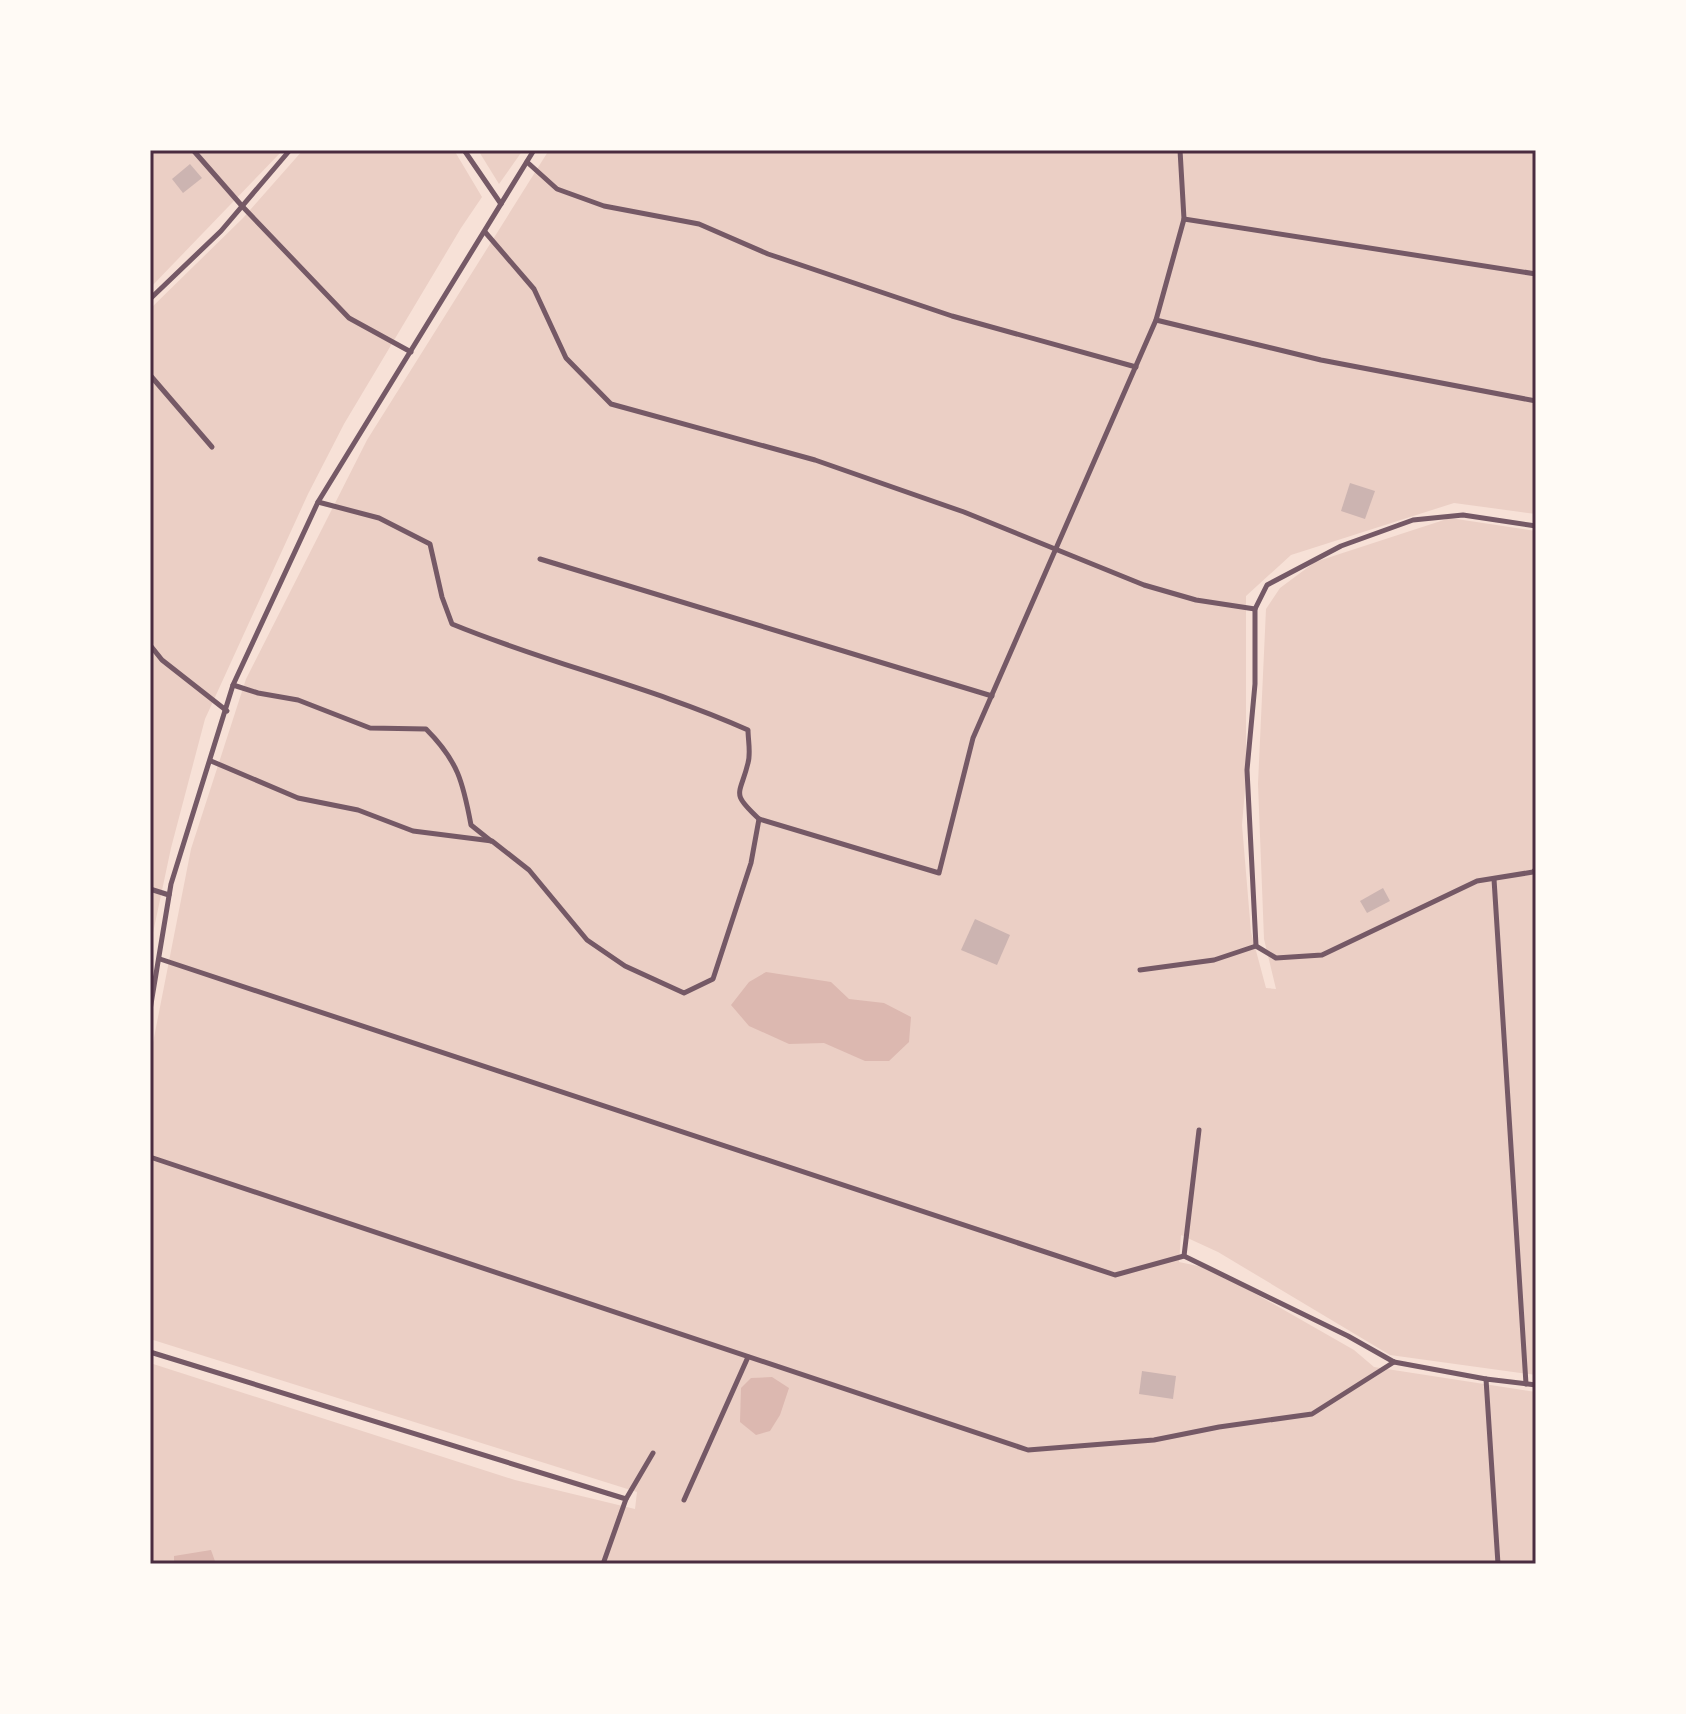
<svg xmlns="http://www.w3.org/2000/svg" width="1686" height="1714" font-family="'Source Serif 4',serif">
<style>
.green{fill:#ebcfc5}
.water{fill:#dcb8b0}
.building{fill:#ccb4b1}
.lines{fill:none;stroke-linecap:round;stroke-linejoin:round}
.service{stroke:#755966;stroke-width:5}
.neatline{fill:none;stroke:#4a2c40;stroke-width:3}
</style>
<rect width="100%" height="100%" fill="#f7e1d7"/>
<!-- green -->
<g class="green">
<path d="M150 150H283L150 288Z"/>
<path d="M303 150H454L482 197 461 228 344 424 308 494 205 719 171 848 150 947V309L243 218Z"/>
<path d="M478 150H523L499 184Z"/>
<path d="M549 150H1536V514L1454 503 1291 555 1246 596V778L1242 825 1251 932 1266 988 1276 989 1264 939 1258 784 1266 609 1280 588 1315 562 1450 518 1536 531V1375L1390 1355 1218 1252 1181 1235 1179 1262 1212 1269 1354 1350 1374 1367 1536 1392V1564H150V1363L515 1480 635 1509 637 1492 150 1339V1058L191 849 246 679 367 440Z"/>
</g>
<!-- water -->
<g class="water">
<path d="M766 972 831 982 849 999 884 1003 911 1017 909 1042 889 1061H865L824 1043 789 1044 749 1026 731 1005 749 982Z"/>
<path d="M772 1377 789 1388 780 1415 770 1431 756 1435 740 1422 741 1388 751 1378Z"/>
<path d="M211 1550 216 1564H174V1556Z"/>
</g>
<!-- building -->
<g class="building">
<path d="M190 164 202 178 183 193 172 179Z"/>
<path d="M1350 483 1375 491 1365 519 1341 511Z"/>
<path d="M1383 888 1390 901 1367 913 1360 901Z"/>
<path d="M975 919 1010 935 997 965 961 950Z"/>
<path d="M1142 1371 1176 1376 1173 1399 1139 1394Z"/>
</g>
<g class="lines">
<!-- service -->
<g class="service">
<path d="M193 150 242 206 349 318 411 352"/>
<path d="M464 150 501 204"/>
<path d="M527 162 557 189 604 206 699 224 768 254 952 316 1136 367"/>
<path d="M1184 219 1536 274"/>
<path d="M485 232 534 289 566 358 611 404 815 460 964 512 1144 585 1196 600 1255 609"/>
<path d="M150 299 221 231 290 150"/>
<path d="M1156 320 1321 360 1536 401"/>
<path d="M150 375 212 447"/>
<path d="M318 502 379 518 430 544 442 597 452 624C549 664 652 687 748 730 748 740 751 753 748 763 740 796 730 792 759 819"/>
<path d="M1536 526 1463 515 1413 520 1341 546 1267 585 1255 609V684L1247 770 1256 946 1276 958 1322 955 1477 881 1533 872 1536 869"/>
<path d="M540 559 992 696"/>
<path d="M150 645 162 660 227 711"/>
<path d="M233 685 258 693 298 700 370 728 426 729C458 761 463 782 471 825L491 841"/>
<path d="M211 761 298 798 358 810 413 831 492 841 529 870 587 940 625 966 684 993 713 979 751 863 759 819 939 873 973 738 1156 320 1184 219 1180 150"/>
<path d="M1494 879 1526 1384"/>
<path d="M150 889 169 895"/>
<path d="M160 959 1115 1275 1184 1256 1348 1336 1394 1362 1486 1379"/>
<path d="M1140 970 1214 960 1256 946"/>
<path d="M150 1010 171 884 233 685 318 502 534 150"/>
<path d="M150 1157 1028 1450 1154 1440 1219 1427 1312 1414 1394 1362"/>
<path d="M1184 1256 1199 1130"/>
<path d="M150 1352 626 1499 653 1453"/>
<path d="M684 1500 748 1357"/>
<path d="M603 1564 626 1499"/>
<path d="M1498 1564 1486 1379 1536 1385"/>
</g>
</g>
<!-- border -->
<rect width="1686" height="1714" fill="none" stroke="#fffaf5" stroke-width="304"/>
<rect x="152" y="152" width="1382" height="1410" class="neatline"/>
</svg>
